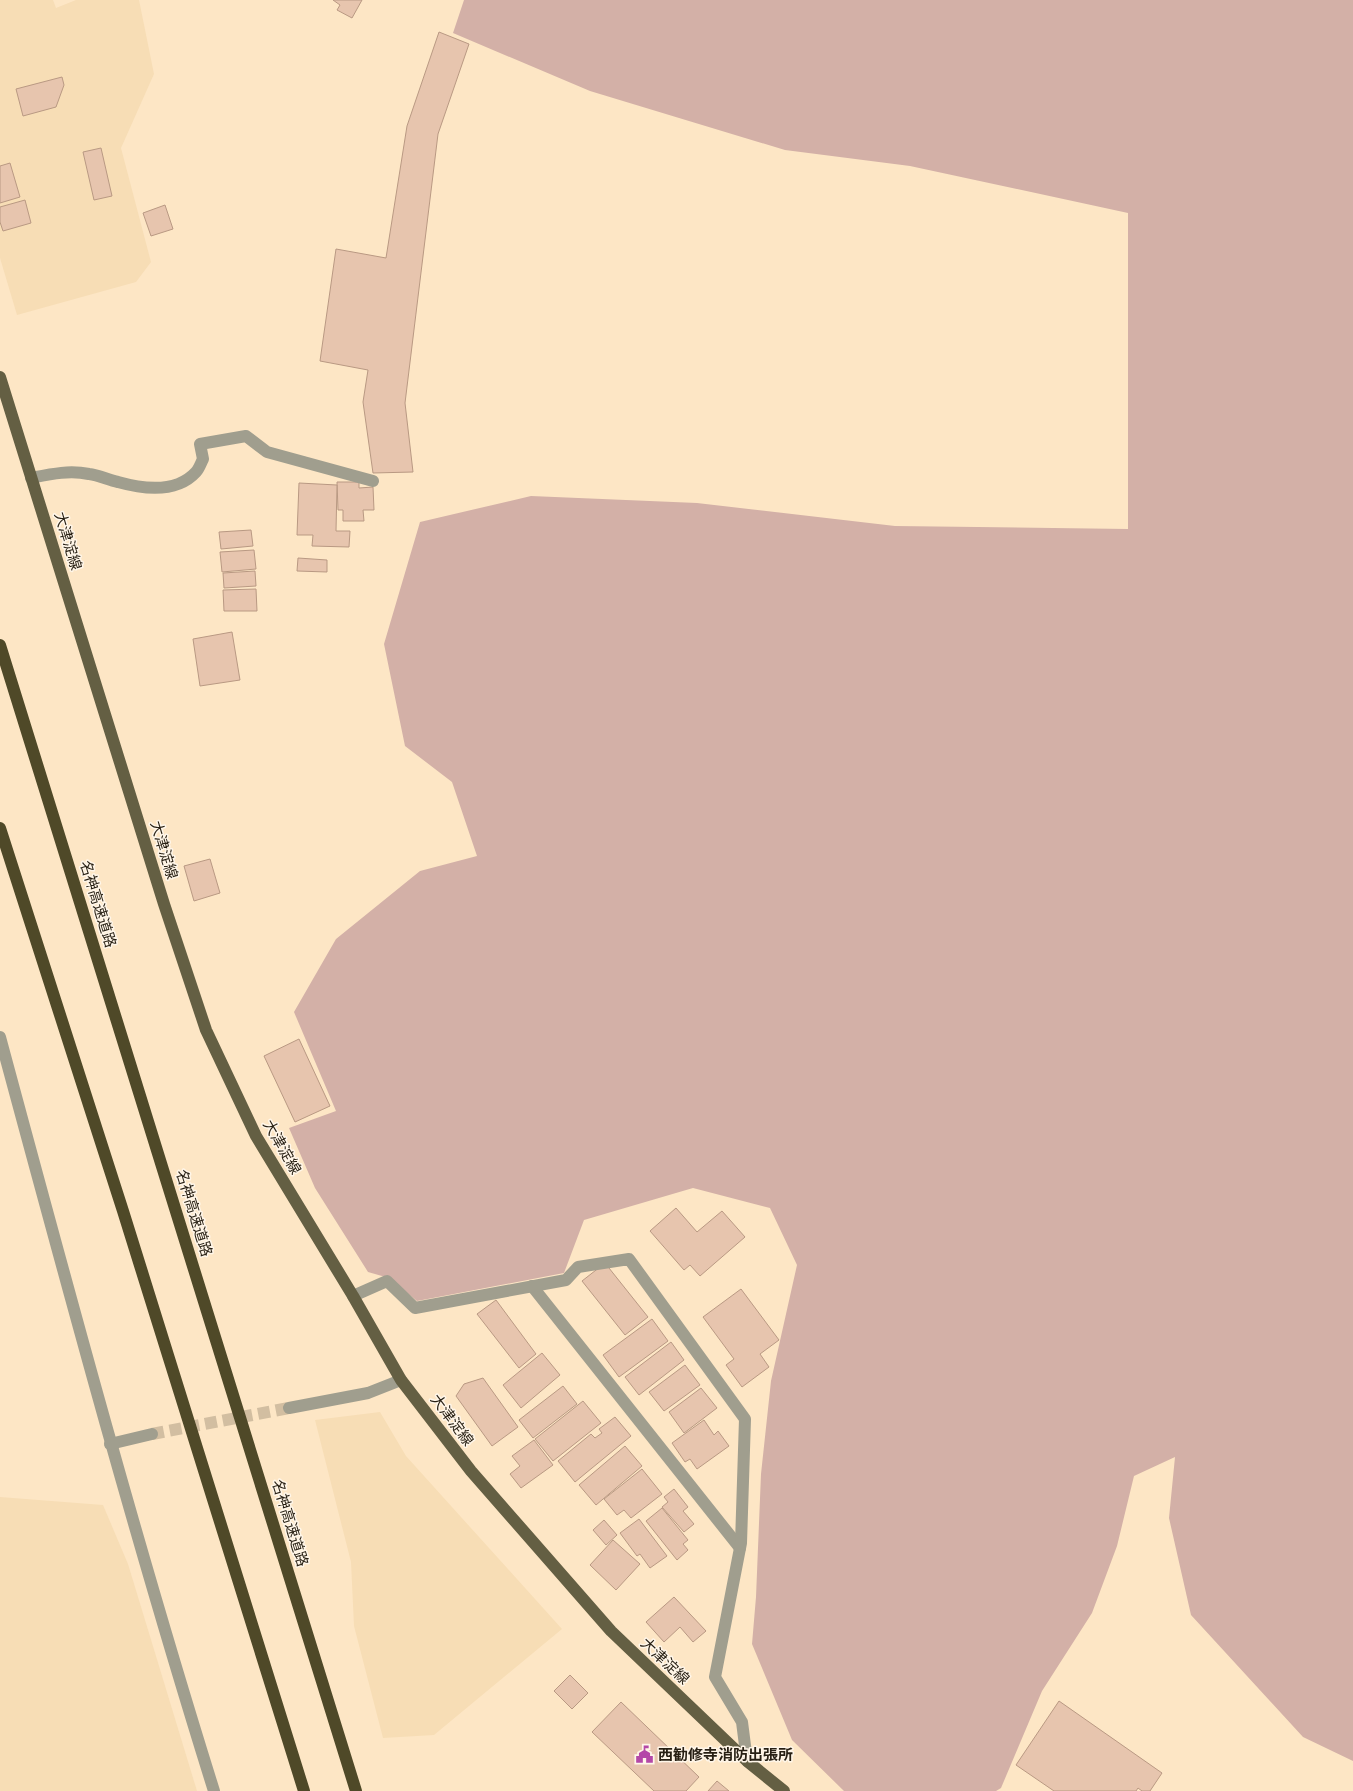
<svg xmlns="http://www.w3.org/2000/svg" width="1353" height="1791" font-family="Cabin,'Noto Sans JP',sans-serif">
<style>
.built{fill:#f7ddb5}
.green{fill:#d3b0a7}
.building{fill:#e7c5ae;stroke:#b99983}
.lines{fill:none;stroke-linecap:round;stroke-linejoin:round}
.minor-tunnel{stroke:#d2bea1;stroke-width:12;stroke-dasharray:12 6;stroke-linecap:butt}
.minor{stroke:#a09e8e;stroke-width:12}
.major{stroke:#645f43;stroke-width:12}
.highway{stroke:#4f4928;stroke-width:12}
.labels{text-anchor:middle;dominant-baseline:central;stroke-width:3;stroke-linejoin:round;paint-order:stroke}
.street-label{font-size:15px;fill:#271f13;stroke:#fff6e9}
.poi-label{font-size:15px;font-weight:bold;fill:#271f13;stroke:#fff6e9;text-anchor:start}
</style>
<rect width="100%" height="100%" fill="#fde6c5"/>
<!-- built -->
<g class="built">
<path d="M0 0H53L56 8 76 0H139L154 74 121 148 151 262 136 282 17 315 0 258Z"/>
<path d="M380 1412 406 1456 562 1629 434 1735 383 1738 354 1626 351 1562 315 1420Z"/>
<path d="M0 1497 103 1505 128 1564 197 1791H0Z"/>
</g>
<!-- green -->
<path class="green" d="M464 0H1353V1761L1303 1737 1191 1615 1169 1518 1175 1457 1134 1476 1117 1546 1092 1613 1042 1691 1001 1788 996 1791H844L792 1740 752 1644 756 1597 761 1474 771 1381 797 1265 770 1208 693 1188 584 1220 564 1273 417 1301 389 1278 368 1272 315 1188 289 1128 336 1111 294 1012 336 939 420 871 477 856 452 782 405 746 384 644 420 522 531 496 697 503 895 526 1128 529V213L910 166 785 150 590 91 453 33Z"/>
<!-- building -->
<g class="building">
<path d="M333 0H362L352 18 337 10 340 5Z"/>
<path d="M439 32 469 44 438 134 405 403 413 472 373 473 363 402 368 370 320 361 336 249 386 258 407 126Z"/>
<path d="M62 77 64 85 56 107 23 116 16 89Z"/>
<path d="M101 148 112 196 94 200 83 152Z"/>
<path d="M10 163 20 197 0 203V166Z"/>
<path d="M25 200 31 223 3 231 0 222V207Z"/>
<path d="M165 205 173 229 151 236 143 213Z"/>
<path d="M337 482H359V488L373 487 374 510H363L364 521H343V510H338Z"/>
<path d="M299 483 337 485 336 531H350L349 547 312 546 313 535H297Z"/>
<path d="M251 530 253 546 221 549 219 532Z"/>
<path d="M254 550 256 569 222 572 220 552Z"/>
<path d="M298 558 327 560V572L297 571Z"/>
<path d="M255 571 256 586 224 588 223 573Z"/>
<path d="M256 589 257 611H224L223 590Z"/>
<path d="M232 632 240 680 200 686 193 639Z"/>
<path d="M210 859 220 893 194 901 184 866Z"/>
<path d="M299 1039 330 1106 295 1122 264 1056Z"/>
<path d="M676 1208 697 1232 722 1211 745 1237 700 1276 690 1265 684 1270 650 1231Z"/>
<path d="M605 1263 648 1317 625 1335 582 1281Z"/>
<path d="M741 1289 779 1340 760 1354 769 1367 742 1387 726 1365 734 1359 703 1317Z"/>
<path d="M496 1300 536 1354 519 1368 477 1314Z"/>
<path d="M652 1319 668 1341 619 1377 603 1355Z"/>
<path d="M671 1342 684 1360 639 1395 625 1377Z"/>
<path d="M542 1353 560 1375 521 1408 503 1385Z"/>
<path d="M685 1365 700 1385 664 1411 649 1392Z"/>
<path d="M483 1378 518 1427 492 1446 456 1396 464 1384Z"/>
<path d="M563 1386 577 1404 533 1438 519 1420Z"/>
<path d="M701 1388 717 1408 684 1433 669 1412Z"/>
<path d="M583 1401 601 1423 553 1461 535 1439Z"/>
<path d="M615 1417 631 1436 575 1482 558 1461 591 1434 595 1438 602 1433 599 1429Z"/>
<path d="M704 1420 714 1435 718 1431 729 1446 697 1469 690 1459 685 1462 672 1443Z"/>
<path d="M534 1440 553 1465 521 1488 510 1474 520 1466 512 1456Z"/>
<path d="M625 1446 642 1466 596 1505 579 1485Z"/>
<path d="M642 1469 662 1494 631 1518 624 1510 617 1515 604 1499Z"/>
<path d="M674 1489 688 1507 683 1511 694 1524 684 1532 662 1507 668 1502 664 1497Z"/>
<path d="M662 1508 688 1540 683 1544 688 1550 677 1560 646 1521Z"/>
<path d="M639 1519 667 1556 650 1568 640 1554 637 1556 620 1533Z"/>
<path d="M604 1520 617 1535 606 1545 593 1530Z"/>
<path d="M613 1540 640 1564 616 1590 590 1565Z"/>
<path d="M674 1597 706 1631 693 1642 680 1627 664 1642 646 1622Z"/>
<path d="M570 1675 588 1693 572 1709 554 1691Z"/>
<path d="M1059 1701 1162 1773 1150 1791H1142L1138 1788 1136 1791H1054L1016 1765Z"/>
<path d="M621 1702 699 1777 686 1791H654L592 1732Z"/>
<path d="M717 1781 729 1791H708Z"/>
</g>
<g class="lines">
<!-- minor-tunnel -->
<path class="minor-tunnel" d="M152 1434 289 1408"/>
<!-- minor -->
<g class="minor">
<path d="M31 478C51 474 69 470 89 474 99 475 108 480 118 482 143 489 176 494 196 472 199 469 201 463 203 459L200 444 246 436 267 452 373 481"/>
<path d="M0 1037C68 1289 136 1542 214 1791"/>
<path d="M532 1286 740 1548"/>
<path d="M353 1296 387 1281 415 1308 566 1280 578 1267 629 1259 745 1419 741 1543 715 1677 742 1722 747 1761"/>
<path d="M289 1408 368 1393 401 1380"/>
<path d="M110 1444 152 1434"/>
</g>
<!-- major -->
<path class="major" d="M0 377 164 904 206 1030 256 1136 353 1296 401 1380 471 1471 611 1631 747 1761 784 1791"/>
<!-- highway -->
<g class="highway">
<path d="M0 645 356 1791"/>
<path d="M0 828 123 1211 304 1791"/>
</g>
</g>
<!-- icons -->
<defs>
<symbol id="civic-bare" viewBox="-9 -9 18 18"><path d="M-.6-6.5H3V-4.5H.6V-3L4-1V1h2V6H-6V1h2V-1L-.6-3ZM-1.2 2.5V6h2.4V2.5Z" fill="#b448a8" stroke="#fff6e9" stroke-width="2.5" paint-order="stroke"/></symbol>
</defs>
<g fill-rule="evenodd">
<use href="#civic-bare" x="632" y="1742" width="25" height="25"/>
</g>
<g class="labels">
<!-- street labels -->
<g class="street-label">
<text transform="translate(68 541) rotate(73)">大津淀線</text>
<text transform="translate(164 850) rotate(73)">大津淀線</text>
<text transform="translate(98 904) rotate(73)">名神高速道路</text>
<text transform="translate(282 1147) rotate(60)">大津淀線</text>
<text transform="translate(194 1213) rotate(73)">名神高速道路</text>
<text transform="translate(452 1420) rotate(53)">大津淀線</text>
<text transform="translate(290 1523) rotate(73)">名神高速道路</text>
<text transform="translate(665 1661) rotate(43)">大津淀線</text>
</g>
<!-- poi labels -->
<g class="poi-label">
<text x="658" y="1755">西勧修寺消防出張所</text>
</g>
</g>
</svg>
